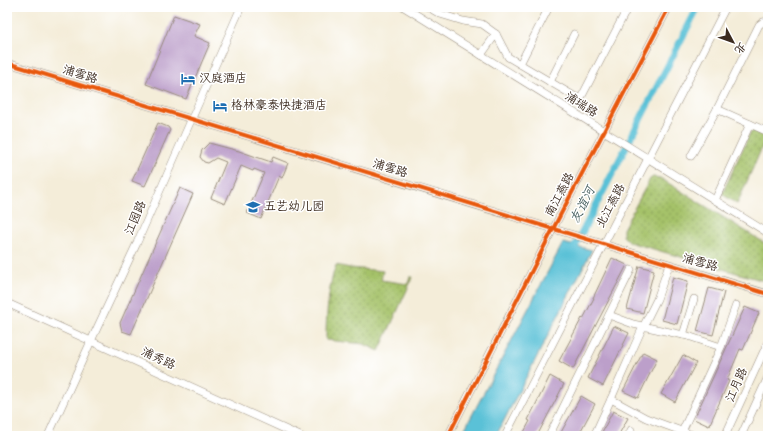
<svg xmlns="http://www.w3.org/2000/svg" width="775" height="443" font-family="Mynerve,'LXGW WenKai TC',sans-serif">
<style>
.grass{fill:url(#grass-dots);stroke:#707644}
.water{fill:#5ac1d7;stroke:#4a767a}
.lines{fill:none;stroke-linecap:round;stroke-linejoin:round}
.canal{stroke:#5ac1d7;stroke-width:7}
.building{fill:#bc9fca}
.minor-casing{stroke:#988c7c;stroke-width:8}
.minor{stroke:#fff;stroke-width:7}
.cycleway-casing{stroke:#fff;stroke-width:6}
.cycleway{stroke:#e8590c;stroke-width:4}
.labels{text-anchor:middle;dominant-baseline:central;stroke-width:3;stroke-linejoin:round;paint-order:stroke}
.street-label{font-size:12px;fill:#3b2a1e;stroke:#fff}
.poi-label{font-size:12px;fill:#3b2a1e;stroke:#fff;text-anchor:start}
.water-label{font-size:13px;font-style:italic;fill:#465f5f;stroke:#fff}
</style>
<defs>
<pattern id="grass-dots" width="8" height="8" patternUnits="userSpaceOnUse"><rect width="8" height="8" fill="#a5c269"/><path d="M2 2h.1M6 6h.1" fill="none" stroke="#889e56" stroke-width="1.8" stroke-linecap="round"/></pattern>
</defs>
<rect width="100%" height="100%" fill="#fff"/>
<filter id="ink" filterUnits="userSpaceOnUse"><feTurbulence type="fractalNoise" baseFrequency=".025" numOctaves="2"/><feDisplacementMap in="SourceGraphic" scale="8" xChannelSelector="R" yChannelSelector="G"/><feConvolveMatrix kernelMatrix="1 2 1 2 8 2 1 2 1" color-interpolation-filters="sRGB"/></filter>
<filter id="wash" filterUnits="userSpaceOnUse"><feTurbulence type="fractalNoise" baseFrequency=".012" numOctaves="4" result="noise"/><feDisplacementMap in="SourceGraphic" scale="16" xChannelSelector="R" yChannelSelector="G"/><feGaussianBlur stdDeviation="0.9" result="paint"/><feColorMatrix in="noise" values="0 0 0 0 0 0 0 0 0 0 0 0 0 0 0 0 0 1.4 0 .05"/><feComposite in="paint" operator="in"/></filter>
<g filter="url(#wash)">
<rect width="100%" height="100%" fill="#f4edd9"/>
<!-- grass -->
<g class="grass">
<path d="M755 130 767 136 737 204 722 194 750 133Z"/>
<path d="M653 177 660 178 768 245V282L629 242 623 236V229L650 179Z"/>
<path d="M336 265 350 268 383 271 381 280 408 284 410 277H413L379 351 364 344 326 340C326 317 328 287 336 265Z"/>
</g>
<!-- water -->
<path class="water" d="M563 243 592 250 496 436H461Z"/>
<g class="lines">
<!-- canal -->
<path class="canal" d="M571 254 698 7"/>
</g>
<g id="blocks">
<!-- building -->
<g class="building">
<path d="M174 15 200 24 194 36 210 43 186 99 146 84Z"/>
<path d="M158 123 168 127 170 130 145 186 132 181Z"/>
<path d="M209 143 239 151 271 162 273 157 288 163 282 178 279 176 261 219 247 213 264 173 254 169 253 171 241 166 225 204 211 198 226 162 216 158 208 163 204 162 200 157 202 150Z"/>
<path d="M180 188 193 194 131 334 122 331 120 323Z"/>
<path d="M612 258 627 265 573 369 559 361 582 318 583 319 594 298H593Z"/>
<path d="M639 266 654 270 643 313 627 309Z"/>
<path d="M673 277 688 281 677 324 662 320Z"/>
<path d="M709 288 724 292 713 335 697 331Z"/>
<path d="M745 307 759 313 743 350 740 349 727 380 729 381 709 426 694 419Z"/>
<path d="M614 326 629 333 603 386 588 378Z"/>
<path d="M643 352 657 359 638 398 623 391Z"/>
<path d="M683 355 696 363 675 402 661 394Z"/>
<path d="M550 376 564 384 537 436H522L530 421 528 420Z"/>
<path d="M581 396 595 404 578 436H559Z"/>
<path d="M613 411 628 418 618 436H600Z"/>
</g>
</g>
</g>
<g filter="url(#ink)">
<use href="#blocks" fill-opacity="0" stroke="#988c7c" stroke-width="1"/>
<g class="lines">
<defs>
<g id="minor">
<path d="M404 7 768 233"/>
<path d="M428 7 440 14 463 21 482 24 496 34"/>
<path d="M481 55 496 34 508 57 574 96 581 98 628 7"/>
<path d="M7 63 768 294"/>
<path d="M520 64 549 7"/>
<path d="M550 82 574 34"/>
<path d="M717 109 768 132"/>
<path d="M691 156 717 109 759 25 763 22 768 21"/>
<path d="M715 200 750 124"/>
<path d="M7 303 300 436"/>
<path d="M609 315 633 324 688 336 721 347"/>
<path d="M683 335 694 299"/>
<path d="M611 399 646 418 695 436"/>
<path d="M48 436 91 341 136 245 241 7"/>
<path d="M448 436 553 229 669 7"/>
<path d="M505 436 726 7"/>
<path d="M549 436 631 270"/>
<path d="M594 436 611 399 641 331 657 299 669 265"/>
<path d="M628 436 631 430"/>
<path d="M680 436 721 347 736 305"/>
<path d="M725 436 768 342"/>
<path d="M741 436 768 377"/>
</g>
</defs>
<!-- minor casing -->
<use href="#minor" class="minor-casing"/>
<!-- minor -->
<use href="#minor" class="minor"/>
<defs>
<g id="cycleway">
<path d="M7 63 768 294"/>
<path d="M448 436 553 229 669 7"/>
</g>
</defs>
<!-- cycleway casing -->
<use href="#cycleway" class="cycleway-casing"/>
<!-- cycleway -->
<use href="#cycleway" class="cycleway"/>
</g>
</g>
<!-- icons -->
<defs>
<symbol id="hotel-bare" viewBox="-9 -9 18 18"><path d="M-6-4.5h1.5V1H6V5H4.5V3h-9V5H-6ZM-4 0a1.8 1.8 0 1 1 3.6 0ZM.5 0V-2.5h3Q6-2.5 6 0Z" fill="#1f6fb2" stroke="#fff" stroke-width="2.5" paint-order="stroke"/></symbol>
<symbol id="school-bare" viewBox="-9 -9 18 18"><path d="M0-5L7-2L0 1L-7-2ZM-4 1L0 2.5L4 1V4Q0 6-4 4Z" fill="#1f6fb2" stroke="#fff" stroke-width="2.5" paint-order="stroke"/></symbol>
</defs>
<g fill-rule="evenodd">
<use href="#hotel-bare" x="178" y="69" width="20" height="20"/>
<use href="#hotel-bare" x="210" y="96" width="20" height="20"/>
<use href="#school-bare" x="243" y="197" width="20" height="20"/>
</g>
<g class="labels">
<!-- street labels -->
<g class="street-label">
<text transform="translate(80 75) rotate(17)">浦雪路</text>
<text transform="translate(581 105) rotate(32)">浦瑞路</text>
<text transform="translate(390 169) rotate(17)">浦雪路</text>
<text transform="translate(560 195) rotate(-62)">南江燕路</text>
<text transform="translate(611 206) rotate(-62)">北江燕路</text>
<text transform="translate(136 218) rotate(-67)">江园路</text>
<text transform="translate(700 263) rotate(16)">浦雪路</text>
<text transform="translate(158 359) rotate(25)">浦秀路</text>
<text transform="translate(737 385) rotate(-66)">江月路</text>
</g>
<!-- poi labels -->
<g class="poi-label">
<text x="199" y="79">汉庭酒店</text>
<text x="231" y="106">格林豪泰快捷酒店</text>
<text x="264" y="207">五艺幼儿园</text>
</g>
<!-- water labels -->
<g class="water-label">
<text transform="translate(583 205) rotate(-63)">友谊河</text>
</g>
</g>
<!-- margin -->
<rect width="775" height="443" fill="none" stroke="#fff" stroke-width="24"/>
<!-- north arrow -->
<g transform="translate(733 42) rotate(131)" stroke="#ffffff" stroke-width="3" paint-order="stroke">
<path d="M0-3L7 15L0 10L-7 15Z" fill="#3b2a1e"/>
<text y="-6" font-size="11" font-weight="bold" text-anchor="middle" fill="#3b2a1e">北</text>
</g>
</svg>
